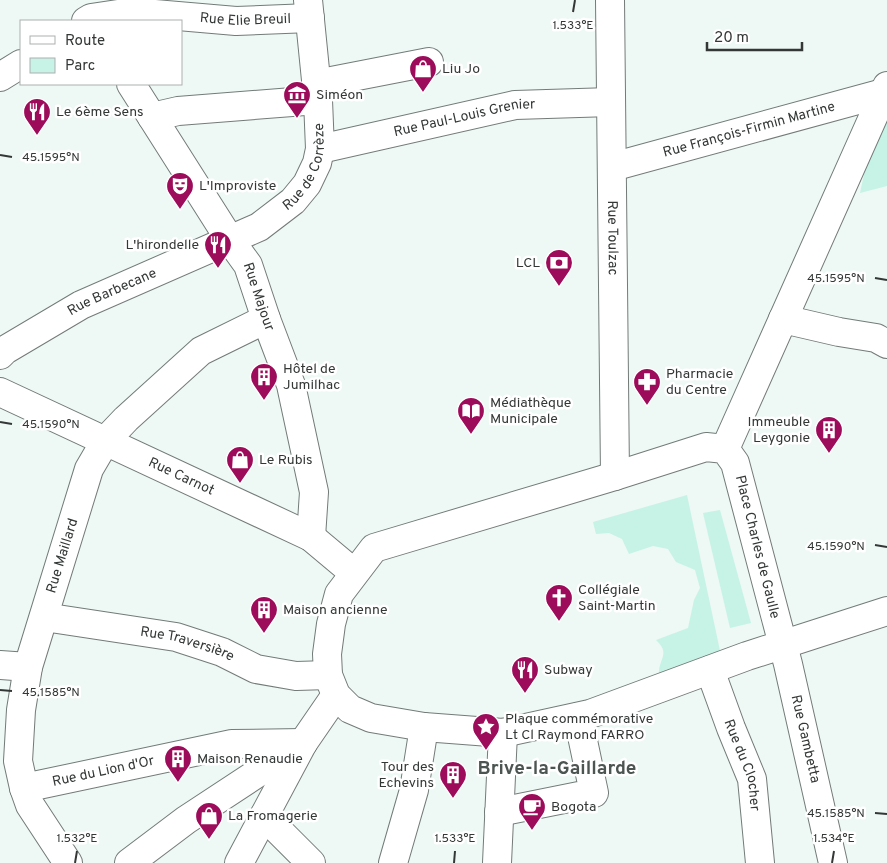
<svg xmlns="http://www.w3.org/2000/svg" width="887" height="863" font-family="Overpass,sans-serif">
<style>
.green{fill:#c6f3e6}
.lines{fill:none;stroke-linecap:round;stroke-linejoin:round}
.street-casing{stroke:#737b79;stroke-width:30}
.street{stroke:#fff;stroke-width:28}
.ticks{fill:none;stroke:#333736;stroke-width:2}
.labels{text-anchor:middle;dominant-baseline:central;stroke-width:5;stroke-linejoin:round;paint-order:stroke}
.street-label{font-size:14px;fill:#333736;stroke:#fff}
.poi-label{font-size:14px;fill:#333736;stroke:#fff;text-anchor:start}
.district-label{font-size:19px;font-weight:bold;fill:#4d5553;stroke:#fff}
.ticks-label{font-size:12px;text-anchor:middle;fill:#333736;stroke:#fff;stroke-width:5;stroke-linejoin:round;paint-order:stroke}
</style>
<rect width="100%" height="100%" fill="#eef8f5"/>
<!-- green -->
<g class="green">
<path d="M887 103V186L860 193 879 106Z"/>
<path d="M687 495 723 665 662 688C661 683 658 676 659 671 660 658 670 653 656 640L688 628 694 600 700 588 695 570 676 562 668 549 653 546 629 554 622 539 609 533 596 534 593 522Z"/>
<path d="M720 510 751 623 730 628 703 513Z"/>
</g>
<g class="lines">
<defs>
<g id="street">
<path id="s1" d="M610 0 615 476"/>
<path id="s2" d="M86 21 91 18 132 12 236 21 310 18"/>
<path d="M0 77 21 64"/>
<path id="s3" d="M131 84 230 240 248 265 266 319 291 385 314 492 311 537"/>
<path d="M316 84 429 62"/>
<path d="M152 117 178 111 318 100"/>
<path id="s4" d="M320 149 515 105 611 102"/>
<path id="s5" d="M612 167 887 92"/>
<path d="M783 319 839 332 876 338 887 344"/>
<path id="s6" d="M0 355 5 350 81 305 259 227 293 201 307 184 317 163 320 149 318 100 308 0"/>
<path id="s7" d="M0 392 311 537 354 573"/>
<path d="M725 449 887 86"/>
<path id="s8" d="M44 617 176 637 222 652 256 669 296 676 328 675"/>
<path d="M0 665 28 667"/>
<path id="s9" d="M710 670 731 728 752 779 760 863"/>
<path id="s10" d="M24 788 232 744 303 743"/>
<path d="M499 812 594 793 578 717"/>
<path d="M264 816 311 863"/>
<path id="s11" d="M68 863 30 805 24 788 18 761 21 710 28 667 89 469 106 440 126 419 201 351 266 319"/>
<path d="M129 863 186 820 303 743"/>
<path d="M239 863 303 743 336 695"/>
<path d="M393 863 414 790 424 727"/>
<path d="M497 863 503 733"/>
<path d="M833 863 788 664 735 463 725 449 706 447 615 476 374 548 339 594 331 624 327 654 328 675 336 695 350 709 371 718 424 727 503 733 590 714 747 656C794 641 840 626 887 611"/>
</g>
</defs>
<!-- street casing -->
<use href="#street" class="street-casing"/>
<!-- street -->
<use href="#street" class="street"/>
</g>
<!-- ticks -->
<path class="ticks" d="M573 12 575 0M0 155 12 157M875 278 887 280M0 422 12 424M875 545 887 547M0 690 12 691M875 813 887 814M75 863 77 851M454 863 455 851M832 863 834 851"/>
<!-- icons -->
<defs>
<symbol id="shop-pin" viewBox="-11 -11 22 30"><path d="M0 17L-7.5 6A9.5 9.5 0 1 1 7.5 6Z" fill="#9c0c5a" stroke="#fff"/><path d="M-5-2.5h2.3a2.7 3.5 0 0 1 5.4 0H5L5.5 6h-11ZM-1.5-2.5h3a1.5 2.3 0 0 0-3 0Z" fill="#fff"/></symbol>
<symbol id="museum-pin" viewBox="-11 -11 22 30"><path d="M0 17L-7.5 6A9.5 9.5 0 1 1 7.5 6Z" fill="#9c0c5a" stroke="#fff"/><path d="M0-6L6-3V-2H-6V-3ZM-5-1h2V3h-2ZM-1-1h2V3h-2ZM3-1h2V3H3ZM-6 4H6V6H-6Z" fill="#fff"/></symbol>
<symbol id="restaurant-pin" viewBox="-11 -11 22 30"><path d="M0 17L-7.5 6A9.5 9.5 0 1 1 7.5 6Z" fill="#9c0c5a" stroke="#fff"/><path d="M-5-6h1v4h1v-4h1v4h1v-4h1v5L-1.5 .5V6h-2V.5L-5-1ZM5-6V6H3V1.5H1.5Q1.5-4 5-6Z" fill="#fff"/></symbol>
<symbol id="theatre-pin" viewBox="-11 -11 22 30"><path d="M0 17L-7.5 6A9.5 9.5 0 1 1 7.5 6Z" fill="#9c0c5a" stroke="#fff"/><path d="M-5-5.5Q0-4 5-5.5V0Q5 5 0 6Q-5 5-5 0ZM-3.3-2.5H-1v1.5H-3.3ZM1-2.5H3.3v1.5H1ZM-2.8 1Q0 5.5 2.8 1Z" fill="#fff"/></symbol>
<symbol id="bank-pin" viewBox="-11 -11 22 30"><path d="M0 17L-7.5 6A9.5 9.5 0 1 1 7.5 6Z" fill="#9c0c5a" stroke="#fff"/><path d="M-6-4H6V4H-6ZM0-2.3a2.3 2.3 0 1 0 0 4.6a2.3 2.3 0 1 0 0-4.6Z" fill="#fff"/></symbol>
<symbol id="building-pin" viewBox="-11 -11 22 30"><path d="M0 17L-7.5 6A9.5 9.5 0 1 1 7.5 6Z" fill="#9c0c5a" stroke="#fff"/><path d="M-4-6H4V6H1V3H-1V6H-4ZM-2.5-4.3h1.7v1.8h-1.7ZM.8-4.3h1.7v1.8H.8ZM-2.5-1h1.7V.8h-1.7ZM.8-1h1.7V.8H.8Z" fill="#fff"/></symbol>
<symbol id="pharmacy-pin" viewBox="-11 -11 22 30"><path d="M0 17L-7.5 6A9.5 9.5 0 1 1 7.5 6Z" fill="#9c0c5a" stroke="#fff"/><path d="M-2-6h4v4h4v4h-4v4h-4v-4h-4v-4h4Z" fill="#fff"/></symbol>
<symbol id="library-pin" viewBox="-11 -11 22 30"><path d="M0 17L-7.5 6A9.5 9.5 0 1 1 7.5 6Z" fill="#9c0c5a" stroke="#fff"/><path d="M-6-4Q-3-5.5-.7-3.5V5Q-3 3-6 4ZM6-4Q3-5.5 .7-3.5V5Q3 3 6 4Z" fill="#fff"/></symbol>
<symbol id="church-pin" viewBox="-11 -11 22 30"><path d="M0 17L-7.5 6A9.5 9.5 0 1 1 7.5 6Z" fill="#9c0c5a" stroke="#fff"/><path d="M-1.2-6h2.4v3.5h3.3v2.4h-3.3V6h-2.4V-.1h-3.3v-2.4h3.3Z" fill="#fff"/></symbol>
<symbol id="sight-pin" viewBox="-11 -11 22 30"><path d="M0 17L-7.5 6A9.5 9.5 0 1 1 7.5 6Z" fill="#9c0c5a" stroke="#fff"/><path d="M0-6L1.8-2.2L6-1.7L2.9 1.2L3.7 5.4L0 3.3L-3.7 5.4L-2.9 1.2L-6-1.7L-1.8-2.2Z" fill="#fff"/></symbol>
<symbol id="cafe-pin" viewBox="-11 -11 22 30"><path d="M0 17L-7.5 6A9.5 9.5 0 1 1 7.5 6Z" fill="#9c0c5a" stroke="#fff"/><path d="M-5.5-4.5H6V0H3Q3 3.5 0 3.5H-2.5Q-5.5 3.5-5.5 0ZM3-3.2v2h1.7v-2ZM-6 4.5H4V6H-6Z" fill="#fff"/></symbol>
</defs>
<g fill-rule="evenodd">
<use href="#shop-pin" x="407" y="53" width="32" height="43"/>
<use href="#museum-pin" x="281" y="79" width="32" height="43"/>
<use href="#restaurant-pin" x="21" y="96" width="32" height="43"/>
<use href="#theatre-pin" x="164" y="170" width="32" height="43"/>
<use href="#restaurant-pin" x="202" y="229" width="32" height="43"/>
<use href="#bank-pin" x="543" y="247" width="32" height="43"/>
<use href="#building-pin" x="248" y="361" width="32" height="43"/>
<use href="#pharmacy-pin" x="631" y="366" width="32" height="43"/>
<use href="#library-pin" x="455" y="395" width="32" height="43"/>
<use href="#building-pin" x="813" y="414" width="32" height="43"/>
<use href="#shop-pin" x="224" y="444" width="32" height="43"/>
<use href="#church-pin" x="543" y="582" width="32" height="43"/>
<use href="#building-pin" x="248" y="594" width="32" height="43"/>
<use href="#restaurant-pin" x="509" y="654" width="32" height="43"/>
<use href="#sight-pin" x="470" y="711" width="32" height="43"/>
<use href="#building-pin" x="162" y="743" width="32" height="43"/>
<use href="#building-pin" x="437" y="759" width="32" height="43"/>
<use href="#cafe-pin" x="516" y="791" width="32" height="43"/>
<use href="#shop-pin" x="193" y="800" width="32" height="43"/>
</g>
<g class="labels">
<!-- street labels -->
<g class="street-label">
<text stroke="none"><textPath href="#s2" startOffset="161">Rue Elie Breuil</textPath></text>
<text stroke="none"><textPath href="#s4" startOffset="148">Rue Paul-Louis Grenier</textPath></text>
<text stroke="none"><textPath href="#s5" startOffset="142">Rue François-Firmin Martine</textPath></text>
<text stroke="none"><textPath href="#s6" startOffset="370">Rue de Corrèze</textPath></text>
<text stroke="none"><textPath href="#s1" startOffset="238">Rue Toulzac</textPath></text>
<text stroke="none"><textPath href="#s6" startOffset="129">Rue Barbecane</textPath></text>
<text stroke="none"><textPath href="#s3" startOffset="249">Rue Majour</textPath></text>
<text stroke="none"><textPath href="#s7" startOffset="200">Rue Carnot</textPath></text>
<text transform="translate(757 547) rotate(76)">Place Charles de Gaulle</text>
<text stroke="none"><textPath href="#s11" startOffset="326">Rue Maillard</textPath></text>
<text stroke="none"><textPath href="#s8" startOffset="146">Rue Traversière</textPath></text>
<text transform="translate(805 739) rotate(77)">Rue Gambetta</text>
<text stroke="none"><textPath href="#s9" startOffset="101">Rue du Clocher</textPath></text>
<text stroke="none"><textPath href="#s10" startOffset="81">Rue du Lion d'Or</textPath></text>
</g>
<!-- poi labels -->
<g class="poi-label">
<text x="442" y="69">Liu Jo</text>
<text x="316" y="95">Siméon</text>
<text x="56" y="112">Le 6ème Sens</text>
<text x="199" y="186">L'Improviste</text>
<text x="199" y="245" text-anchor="end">L'hirondelle</text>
<text x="540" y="263" text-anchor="end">LCL</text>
<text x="283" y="369">Hôtel de<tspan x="283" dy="16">Jumilhac</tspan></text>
<text x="666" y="374">Pharmacie<tspan x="666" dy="16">du Centre</tspan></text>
<text x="490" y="403">Médiathèque<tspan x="490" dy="16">Municipale</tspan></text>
<text x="810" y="422" text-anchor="end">Immeuble<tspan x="810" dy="16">Leygonie</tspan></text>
<text x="259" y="460">Le Rubis</text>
<text x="578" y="590">Collégiale<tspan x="578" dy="16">Saint-Martin</tspan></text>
<text x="283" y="610">Maison ancienne</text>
<text x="544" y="670">Subway</text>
<text x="505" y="719">Plaque commémorative<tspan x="505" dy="16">Lt Cl Raymond FARRO</tspan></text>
<text x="197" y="759">Maison Renaudie</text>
<text x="434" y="767" text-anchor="end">Tour des<tspan x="434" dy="16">Echevins</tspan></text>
<text x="551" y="807">Bogota</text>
<text x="228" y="816">La Fromagerie</text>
</g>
<!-- district labels -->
<g class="district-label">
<text x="557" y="769">Brive-la-Gaillarde</text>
</g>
</g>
<g class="ticks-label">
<text x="573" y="29">1.533°E</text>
<text x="51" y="161">45.1595°N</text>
<text x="836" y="282">45.1595°N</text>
<text x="51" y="428">45.1590°N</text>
<text x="836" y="550">45.1590°N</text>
<text x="51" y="696">45.1585°N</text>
<text x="836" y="817">45.1585°N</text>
<text x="77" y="842">1.532°E</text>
<text x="455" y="842">1.533°E</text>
<text x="834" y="842">1.534°E</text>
</g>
<!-- legend -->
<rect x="20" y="20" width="162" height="65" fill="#ffffff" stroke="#adafaf"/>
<rect x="30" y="36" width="25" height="8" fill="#ffffff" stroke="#adafaf"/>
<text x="65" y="45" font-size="15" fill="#333736">Route</text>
<rect x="30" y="58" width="25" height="15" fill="#c6f3e6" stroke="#adafaf"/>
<text x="65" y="70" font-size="15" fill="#333736">Parc</text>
<!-- scale -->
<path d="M707 42v8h95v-8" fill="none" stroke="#333736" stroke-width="2.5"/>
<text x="714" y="42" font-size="15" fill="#333736" stroke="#ffffff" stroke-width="4" paint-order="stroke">20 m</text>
</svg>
